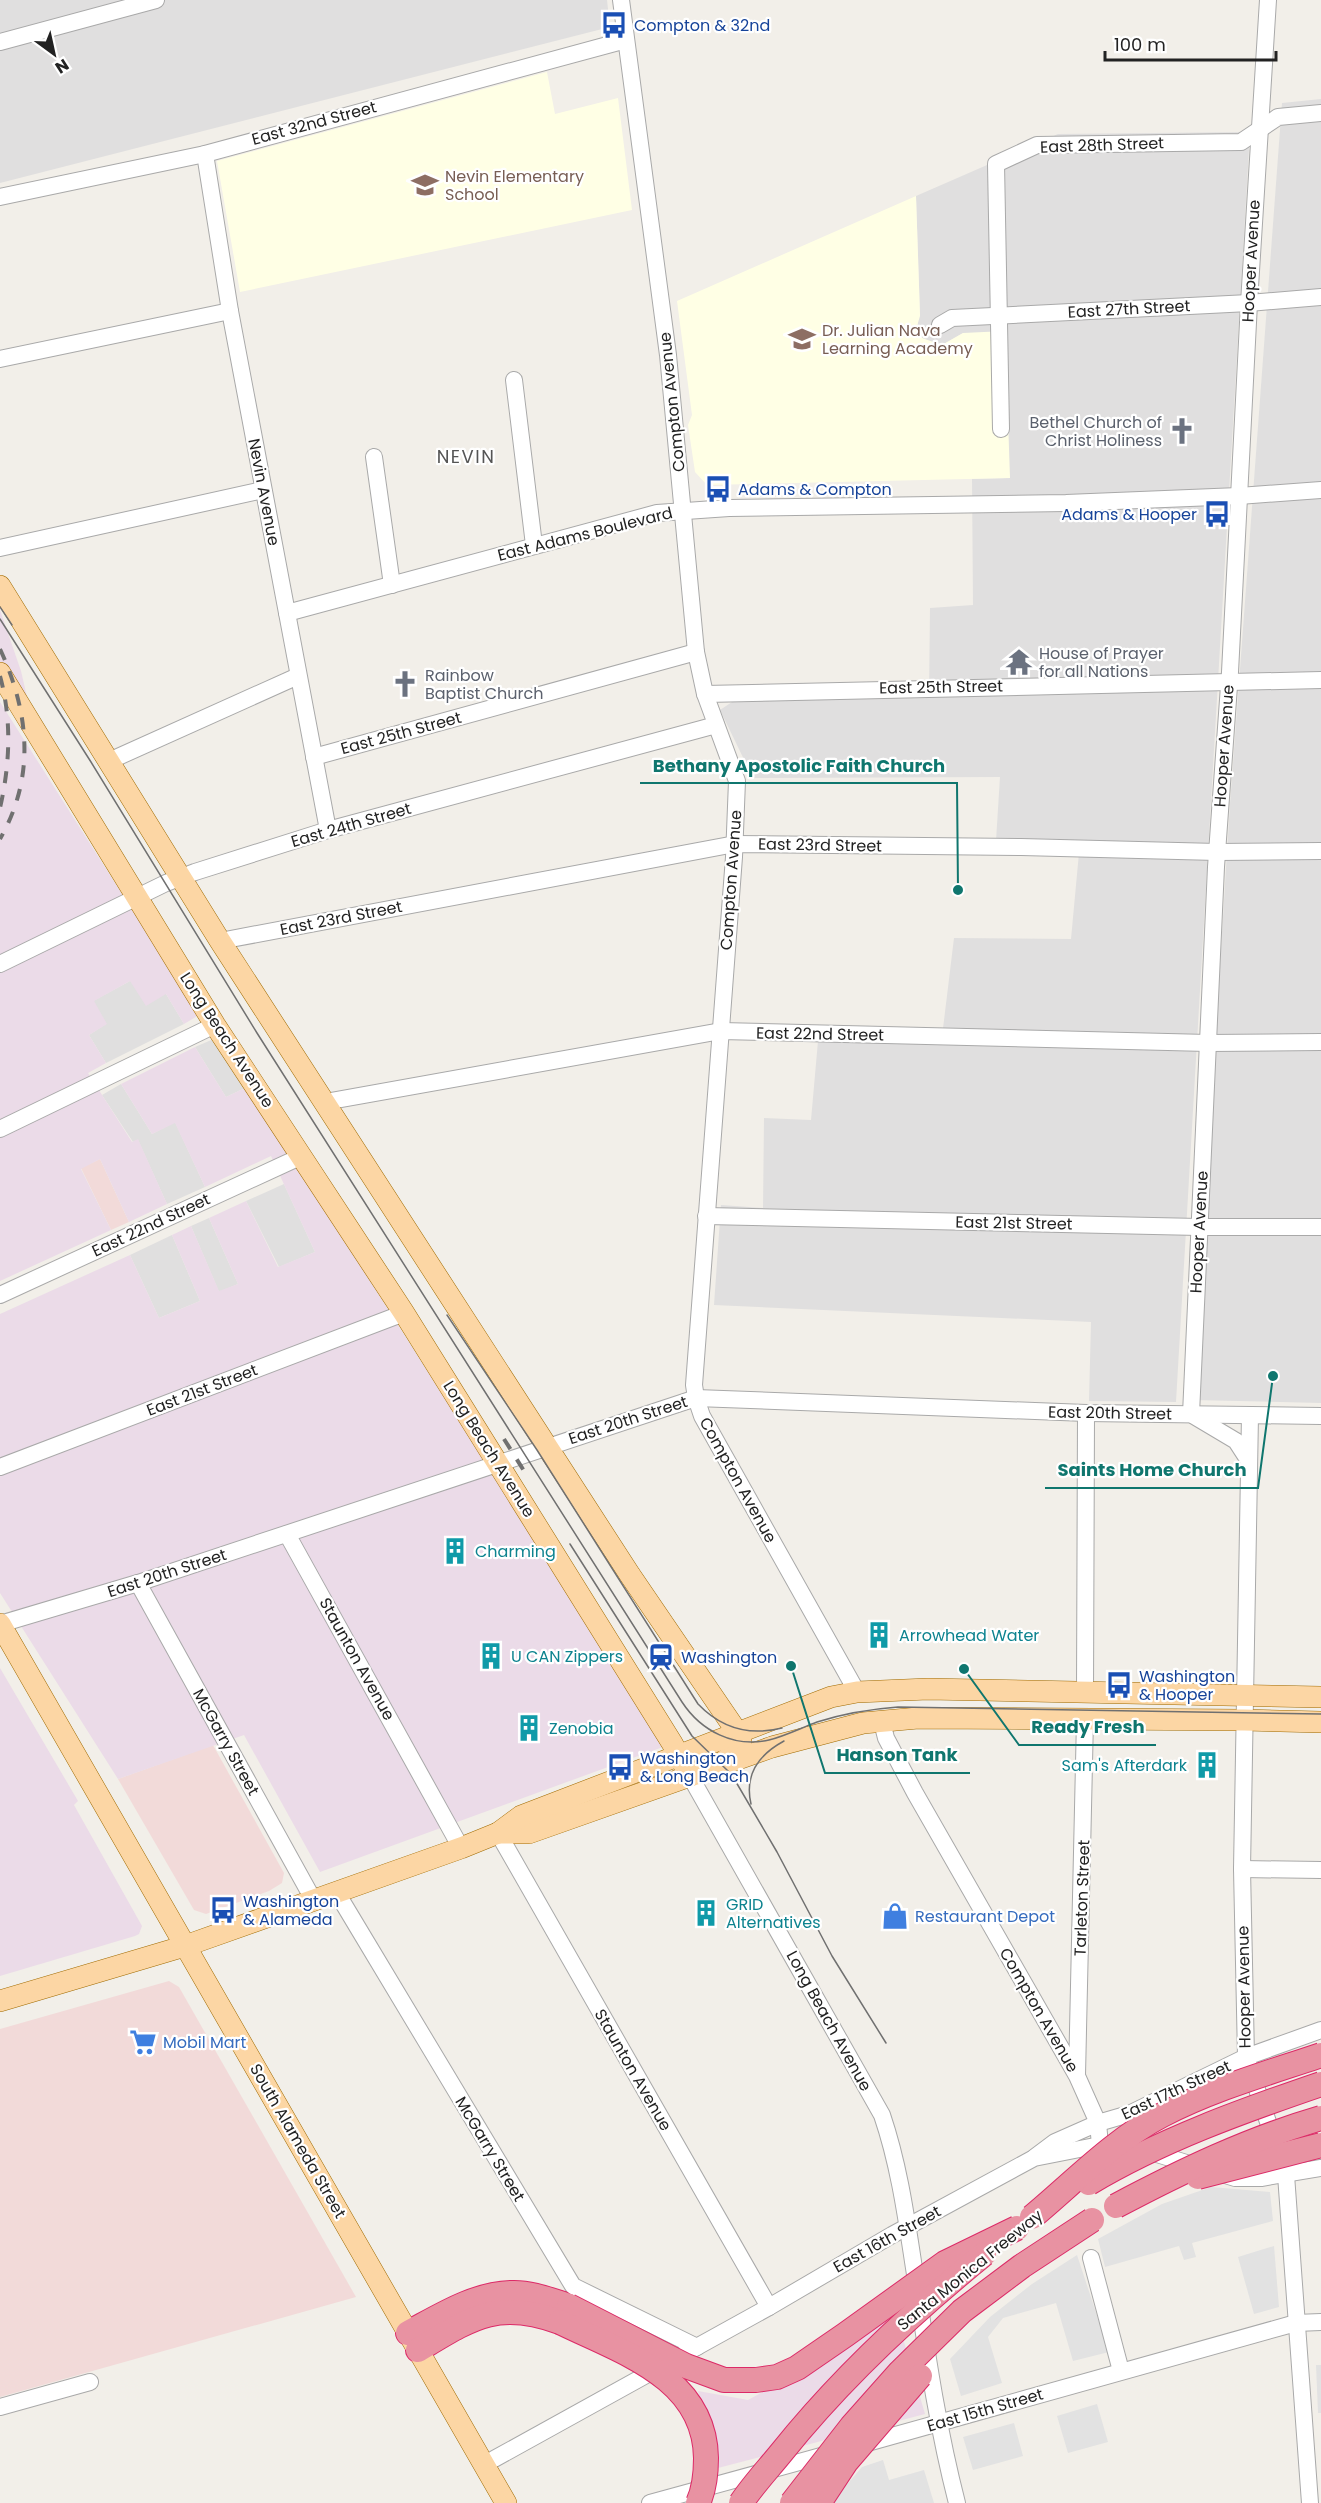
<svg xmlns="http://www.w3.org/2000/svg" width="1321" height="2503" font-family="Poppins,sans-serif">
<style>
.residential{fill:#e0dfdf}
.commercial{fill:#f2dad9}
.industrial{fill:#ebdbe8}
.education{fill:#ffffe5}
.parking{fill:#e2e2e2}
.lines{fill:none;stroke-linecap:round;stroke-linejoin:round}
.minor-casing{stroke:#a9a9a9;stroke-width:18}
.major-casing{stroke:#a06b00;stroke-width:22}
.highway-casing{stroke:#dc2a67;stroke-width:26}
.minor{stroke:#fff;stroke-width:16}
.major{stroke:#fcd6a4;stroke-width:21}
.highway{stroke:#e892a2;stroke-width:24}
.tram{stroke:#707070;stroke-width:1.5}
.rail{stroke:#707070;stroke-width:4;stroke-dasharray:12 12;stroke-linecap:butt}
.highway-bridge-casing{stroke:#dc2a67;stroke-width:26;stroke-linecap:butt}
.highway-bridge{stroke:#e892a2;stroke-width:24}
.labels{text-anchor:middle;dominant-baseline:central;stroke-width:4.5;stroke-linejoin:round;paint-order:stroke}
.transit-label{font-size:16px;fill:#164399;stroke:#fff;text-anchor:start}
.street-label{font-size:16px;fill:#222;stroke:#fff}
.education-label{font-size:16px;fill:#785e54;stroke:#fff;text-anchor:start}
.worship-label{font-size:16px;fill:#5b616d;stroke:#fff;text-anchor:start}
.culture-label{font-size:16px;fill:#0d838f;stroke:#fff;text-anchor:start}
.shop-label{font-size:16px;fill:#366cbe;stroke:#fff;text-anchor:start}
.neighbourhood-label{font-size:18px;letter-spacing:1.5px;fill:#555;stroke:#fff}
.leader{fill:none;stroke:#0f766e;stroke-width:2}
.callout-dot{fill:#0f766e;stroke:#fff;stroke-width:2}
.callout-label{font-size:18px;text-anchor:middle;font-weight:bold;fill:#0f766e;stroke:#fff;stroke-width:4.5;stroke-linejoin:round;paint-order:stroke}
</style>
<rect width="100%" height="100%" fill="#f2efe9"/>
<!-- residential -->
<g class="residential">
<path d="M0 0H607L610 27 0 183Z"/>
<path d="M1321 99V1403L1193 1400 1230 804 1282 103Z"/>
<path d="M1250 132 1176 1402 1089 1401 1091 1322 714 1305 721 1205 763 1208 764 1118 811 1120 818 1041 941 1045 954 938 1071 939 1080 842 996 841 1000 777 753 778 720 710 735 700 929 698 930 608 973 605 972 479 1010 478 963 333 942 345 925 341 918 333V319L920 315 916 196 1058 134Z"/>
<path d="M130 981 166 994 184 1024 106 1063 89 1035 106 1024 93 1001Z"/>
<path d="M216 1038 247 1087 226 1097 195 1047Z"/>
<path d="M121 1084 152 1134 175 1122 205 1187 167 1204 138 1140 133 1142 102 1095Z"/>
<path d="M284 1184 315 1252 279 1267 246 1201Z"/>
<path d="M209 1218 238 1284 219 1292 191 1226Z"/>
<path d="M172 1235 200 1301 159 1318 130 1255Z"/>
</g>
<!-- commercial -->
<g class="commercial">
<path d="M100 1159 129 1222 111 1230 81 1168Z"/>
<path d="M213 1745 284 1873 282 1883 269 1891 206 1914 194 1910 118 1779Z"/>
<path d="M169 1981 179 1987 356 2297 0 2397V2029Z"/>
</g>
<!-- industrial -->
<g class="industrial">
<path d="M0 610 21 671 31 714 0 664Z"/>
<path d="M0 702 199 1015 184 1024 166 994 146 1006 130 981 94 1001 107 1024 89 1035 106 1063 88 1073 132 1142 138 1139 167 1204 129 1222 100 1159 81 1169 111 1230 0 1281Z"/>
<path d="M195 1047 226 1097 247 1087 664 1744 663 1747 320 1872 244 1735 118 1779 0 1593V1314L130 1255 159 1318 200 1301 172 1235 191 1226 219 1291 238 1284 209 1218 246 1201 278 1267 315 1252 271 1156 205 1187 175 1123 152 1134 121 1084Z"/>
<path d="M0 1668 78 1801 74 1805 142 1926 139 1934 135 1936 0 1976Z"/>
<path d="M895 2311 925 2414 718 2468 698 2391 748 2400 807 2368Z"/>
</g>
<!-- education -->
<g class="education">
<path d="M547 72 555 114 618 98 632 210 240 292 217 161Z"/>
<path d="M916 196 920 316 917 326 922 338 942 345 963 333 1005 331 1010 478 707 485 695 472 688 425 692 415 677 301Z"/>
</g>
<!-- parking -->
<g class="parking">
<path d="M1211 2187 1270 2192 1273 2221 1192 2243 1196 2257 1184 2260 1179 2246 1105 2267 1098 2239 1162 2204Z"/>
<path d="M1274 2246 1279 2307 1254 2314 1238 2257Z"/>
<path d="M1077 2255 1109 2352 1073 2361 1056 2303 1003 2318 988 2337 1002 2383 961 2396 950 2359 990 2317 1032 2284Z"/>
<path d="M1316 2365H1321V2413H1318Z"/>
<path d="M1097 2404 1108 2442 1068 2453 1057 2416Z"/>
<path d="M1014 2423 1023 2456 973 2470 963 2437Z"/>
<path d="M883 2460 889 2480 924 2470 934 2503H831L862 2467Z"/>
</g>
<g class="lines">
<defs>
<g id="minor">
<path d="M621 0 668 355 696 652 705 694 737 781 734 857 694 1385 696 1398 702 1416 857 1692"/>
<path d="M0 42 156 0"/>
<path d="M205 154 230 311 328 830"/>
<path d="M0 197 205 154 626 40"/>
<path d="M940 325 952 318 1249 303 1321 297"/>
<path d="M0 359 230 311"/>
<path d="M514 380 534 545"/>
<path d="M1001 429 996 164 1037 145 1241 142 1278 117 1321 113"/>
<path d="M374 457 392 585"/>
<path d="M0 548 263 490"/>
<path d="M287 613 657 513 729 508 1066 503 1239 496 1321 490"/>
<path d="M705 694 1321 680"/>
<path d="M314 757 696 652"/>
<path d="M109 761 298 676"/>
<path d="M220 941 735 844 1021 847 1217 852 1321 851"/>
<path d="M0 964 166 883 195 872 328 830 716 725"/>
<path d="M325 1102 721 1031 1208 1043 1321 1042"/>
<path d="M0 1129 215 1025"/>
<path d="M706 1216 1199 1227H1321"/>
<path d="M0 1295 302 1156"/>
<path d="M1191 1414 1216 867 1230 672 1249 303 1268 0"/>
<path d="M1250 1415 1242 1869 1246 2057 1286 2175 1310 2503"/>
<path d="M1194 1416 1236 1441 1249 1461"/>
<path d="M0 1467 404 1313"/>
<path d="M287 1534 461 1848"/>
<path d="M138 1583 314 1901"/>
<path d="M0 1624 138 1583 696 1398 1086 1413 1321 1416"/>
<path d="M1085 1692 1086 1413"/>
<path d="M882 1722 886 1738 915 1793 1077 2076 1098 2123 1100 2145"/>
<path d="M690 1776 882 2115C899 2165 906 2216 914 2268 926 2347 937 2426 957 2503"/>
<path d="M498 1833 769 2307"/>
<path d="M1242 1869 1321 1870"/>
<path d="M337 1893 573 2286 697 2347"/>
<path d="M1077 2075 1085 1719"/>
<path d="M1144 2150 1235 2178H1261L1321 2168"/>
<path d="M1035 2157 1055 2142 1098 2123 1129 2114 1246 2057 1321 2030"/>
<path d="M1091 2258 1121 2371"/>
<path d="M0 2407 90 2382"/>
<path d="M860 2445 1296 2323 1321 2322"/>
<path d="M485 2464 769 2307 892 2235 1034 2158 1100 2145 1116 2146"/>
<path d="M650 2503 832 2453"/>
</g>
<g id="major">
<path d="M0 586 220 941 630 1575 737 1732 741 1741 737 1750 716 1768"/>
<path d="M0 673 215 1025 404 1313 672 1743 690 1776"/>
<path d="M0 1624 506 2503"/>
<path d="M498 1833H529L772 1747 863 1723 918 1718 1244 1720 1321 1722"/>
<path d="M0 2001 185 1946 461 1848 498 1833 521 1816 831 1697 857 1692 928 1689 1321 1697"/>
</g>
<g id="highway">
<path d="M408 2333C440 2316 474 2294 511 2293 531 2292 550 2300 569 2306"/>
<path d="M418 2350C471 2318 497 2299 560 2322"/>
</g>
</defs>
<!-- minor casing -->
<use href="#minor" class="minor-casing"/>
<!-- major casing -->
<use href="#major" class="major-casing"/>
<!-- highway casing -->
<use href="#highway" class="highway-casing"/>
<!-- minor -->
<use href="#minor" class="minor"/>
<!-- major -->
<use href="#major" class="major"/>
<!-- highway -->
<use href="#highway" class="highway"/>
<!-- tram -->
<g class="tram">
<path d="M0 607 12 625"/>
<path d="M0 619 91 762 257 1033 682 1702C701 1731 734 1748 769 1740 785 1736 801 1728 817 1722 842 1714 871 1709 898 1707L1321 1714"/>
<path d="M447 1315 537 1450 698 1704C721 1728 750 1736 782 1728"/>
<path d="M570 1544 692 1736 728 1771 736 1782 777 1852 832 1956 886 2043"/>
<path d="M751 1804C744 1774 760 1754 784 1741"/>
</g>
<!-- rail -->
<g class="rail">
<path d="M0 649C29 712 36 776 0 839"/>
<path d="M0 676C12 720 10 764 0 808"/>
<path d="M504 1439 526 1474"/>
</g>
<defs>
<g id="highway-bridge">
<path d="M1198 2177 1321 2145"/>
<path d="M1089 2183C1161 2140 1242 2111 1321 2084"/>
<path d="M1116 2206C1182 2171 1249 2139 1321 2118"/>
<path d="M1032 2217C1074 2182 1114 2140 1162 2115 1212 2089 1268 2073 1321 2055"/>
<path d="M569 2306 686 2366 724 2380H756L777 2377 797 2368 845 2335 945 2263 1017 2228"/>
<path d="M560 2322C621 2352 705 2377 706 2458 706 2473 704 2490 698 2503"/>
<path d="M741 2503C753 2485 768 2469 781 2453 841 2378 910 2314 984 2254"/>
<path d="M792 2503 852 2426 900 2372 962 2311 1022 2266 1092 2220"/>
<path d="M819 2503 846 2462 920 2376"/>
</g>
</defs>
<!-- highway-bridge casing -->
<use href="#highway-bridge" class="highway-bridge-casing"/>
<!-- highway-bridge -->
<use href="#highway-bridge" class="highway-bridge"/>
</g>
<!-- icons -->
<defs>
<symbol id="bus-bare" viewBox="-9 -9 18 18"><path d="M-5-6H5V4H4V6H2V4H-2V6H-4V4H-5ZM-3.5-4V0h7V-4ZM-3.5 1.2v1.5H-2V1.2ZM2 1.2v1.5H3.5V1.2Z" fill="#1a4fb4" stroke="#fff" stroke-width="2.5" paint-order="stroke"/></symbol>
<symbol id="school-bare" viewBox="-9 -9 18 18"><path d="M0-5L7-2L0 1L-7-2ZM-4 1L0 2.5L4 1V4Q0 6-4 4Z" fill="#8d6e63" stroke="#fff" stroke-width="2.5" paint-order="stroke"/></symbol>
<symbol id="church-bare" viewBox="-9 -9 18 18"><path d="M-1.2-6h2.4v3.5h3.3v2.4h-3.3V6h-2.4V-.1h-3.3v-2.4h3.3Z" fill="#6b7280" stroke="#fff" stroke-width="2.5" paint-order="stroke"/></symbol>
<symbol id="temple-bare" viewBox="-9 -9 18 18"><path d="M0-6L5-2H3V0L6.5 2.5H4V6H1.5V3h-3V6H-4V2.5H-6.5L-3 0V-2H-5Z" fill="#6b7280" stroke="#fff" stroke-width="2.5" paint-order="stroke"/></symbol>
<symbol id="building-bare" viewBox="-9 -9 18 18"><path d="M-4-6H4V6H1V3H-1V6H-4ZM-2.5-4.3h1.7v1.8h-1.7ZM.8-4.3h1.7v1.8H.8ZM-2.5-1h1.7V.8h-1.7ZM.8-1h1.7V.8H.8Z" fill="#0f9aa8" stroke="#fff" stroke-width="2.5" paint-order="stroke"/></symbol>
<symbol id="station-bare" viewBox="-9 -9 18 18"><path d="M-3-6H3Q5-6 5-4V2Q5 4 3 4L4.5 6H3L1.5 4h-3L-3 6H-4.5L-3 4Q-5 4-5 2V-4Q-5-6-3-6ZM-3.5-4v3h7v-3ZM-3.5 1v1.5H-2V1ZM2 1v1.5H3.5V1Z" fill="#1a4fb4" stroke="#fff" stroke-width="2.5" paint-order="stroke"/></symbol>
<symbol id="shop-bare" viewBox="-9 -9 18 18"><path d="M-5-2.5h2.3a2.7 3.5 0 0 1 5.4 0H5L5.5 6h-11ZM-1.5-2.5h3a1.5 2.3 0 0 0-3 0Z" fill="#3f7fe0" stroke="#fff" stroke-width="2.5" paint-order="stroke"/></symbol>
<symbol id="supermarket-bare" viewBox="-9 -9 18 18"><path d="M-6-5.5h2.5l.6 2H6L4.5 2H-2.5L-4.4-4H-6ZM-1.5 3.2a1.3 1.3 0 1 0 .1 0ZM3 3.2a1.3 1.3 0 1 0 .1 0Z" fill="#3f7fe0" stroke="#fff" stroke-width="2.5" paint-order="stroke"/></symbol>
</defs>
<g fill-rule="evenodd">
<use href="#bus-bare" x="595" y="6" width="38" height="38"/>
<use href="#school-bare" x="406" y="166" width="38" height="38"/>
<use href="#school-bare" x="783" y="320" width="38" height="38"/>
<use href="#church-bare" x="1163" y="412" width="38" height="38"/>
<use href="#bus-bare" x="699" y="470" width="38" height="38"/>
<use href="#bus-bare" x="1198" y="495" width="38" height="38"/>
<use href="#temple-bare" x="1000" y="643" width="38" height="38"/>
<use href="#church-bare" x="386" y="665" width="38" height="38"/>
<use href="#building-bare" x="436" y="1532" width="38" height="38"/>
<use href="#building-bare" x="860" y="1616" width="38" height="38"/>
<use href="#building-bare" x="472" y="1637" width="38" height="38"/>
<use href="#station-bare" x="642" y="1638" width="38" height="38"/>
<use href="#bus-bare" x="1100" y="1666" width="38" height="38"/>
<use href="#building-bare" x="510" y="1709" width="38" height="38"/>
<use href="#building-bare" x="1188" y="1746" width="38" height="38"/>
<use href="#bus-bare" x="601" y="1748" width="38" height="38"/>
<use href="#bus-bare" x="204" y="1891" width="38" height="38"/>
<use href="#building-bare" x="687" y="1894" width="38" height="38"/>
<use href="#shop-bare" x="876" y="1897" width="38" height="38"/>
<use href="#supermarket-bare" x="124" y="2023" width="38" height="38"/>
</g>
<g class="labels">
<!-- transit labels -->
<g class="transit-label">
<text x="634" y="25">Compton &amp; 32nd</text>
<text x="738" y="489">Adams &amp; Compton</text>
<text x="1197" y="514" text-anchor="end">Adams &amp; Hooper</text>
<text x="681" y="1657">Washington</text>
<text x="1139" y="1676">Washington<tspan x="1139" dy="18">&amp; Hooper</tspan></text>
<text x="640" y="1758">Washington<tspan x="640" dy="18">&amp; Long Beach</tspan></text>
<text x="243" y="1901">Washington<tspan x="243" dy="18">&amp; Alameda</tspan></text>
</g>
<!-- street labels -->
<g class="street-label">
<text transform="translate(314 123) rotate(-15)">East 32nd Street</text>
<text transform="translate(1102 145) rotate(-2)">East 28th Street</text>
<text transform="translate(1251 261) rotate(-87)">Hooper Avenue</text>
<text transform="translate(1129 309) rotate(-3)">East 27th Street</text>
<text transform="translate(672 402) rotate(-96)">Compton Avenue</text>
<text transform="translate(264 492) rotate(79)">Nevin Avenue</text>
<text transform="translate(585 534) rotate(-14)">East Adams Boulevard</text>
<text transform="translate(941 687) rotate(-1)">East 25th Street</text>
<text transform="translate(401 733) rotate(-15)">East 25th Street</text>
<text transform="translate(1224 746) rotate(-86)">Hooper Avenue</text>
<text transform="translate(351 825) rotate(-16)">East 24th Street</text>
<text transform="translate(820 845) rotate(1)">East 23rd Street</text>
<text transform="translate(731 880) rotate(-86)">Compton Avenue</text>
<text transform="translate(341 918) rotate(-11)">East 23rd Street</text>
<text transform="translate(820 1034) rotate(1)">East 22nd Street</text>
<text transform="translate(227 1040) rotate(57)">Long Beach Avenue</text>
<text transform="translate(1014 1223) rotate(1)">East 21st Street</text>
<text transform="translate(151 1225) rotate(-25)">East 22nd Street</text>
<text transform="translate(1199 1232) rotate(-87)">Hooper Avenue</text>
<text transform="translate(202 1390) rotate(-21)">East 21st Street</text>
<text transform="translate(1110 1413) rotate(1)">East 20th Street</text>
<text transform="translate(628 1420) rotate(-18)">East 20th Street</text>
<text transform="translate(489 1449) rotate(58)">Long Beach Avenue</text>
<text transform="translate(738 1480) rotate(61)">Compton Avenue</text>
<text transform="translate(167 1573) rotate(-18)">East 20th Street</text>
<text transform="translate(357 1659) rotate(61)">Staunton Avenue</text>
<text transform="translate(226 1742) rotate(61)">McGarry Street</text>
<text transform="translate(1082 1898) rotate(-88)">Tarleton Street</text>
<text transform="translate(1244 1987) rotate(-91)">Hooper Avenue</text>
<text transform="translate(1039 2010) rotate(60)">Compton Avenue</text>
<text transform="translate(829 2021) rotate(61)">Long Beach Avenue</text>
<text transform="translate(633 2070) rotate(60)">Staunton Avenue</text>
<text transform="translate(1176 2090) rotate(-25)">East 17th Street</text>
<text transform="translate(298 2141) rotate(60)">South Alameda Street</text>
<text transform="translate(490 2149) rotate(59)">McGarry Street</text>
<text transform="translate(887 2239) rotate(-29)">East 16th Street</text>
<text transform="translate(970 2270) rotate(-39)">Santa Monica Freeway</text>
<text transform="translate(985 2410) rotate(-16)">East 15th Street</text>
</g>
<!-- education labels -->
<g class="education-label">
<text x="445" y="176">Nevin Elementary<tspan x="445" dy="18">School</tspan></text>
<text x="822" y="330">Dr. Julian Nava<tspan x="822" dy="18">Learning Academy</tspan></text>
</g>
<!-- worship labels -->
<g class="worship-label">
<text x="1162" y="422" text-anchor="end">Bethel Church of<tspan x="1162" dy="18">Christ Holiness</tspan></text>
<text x="1039" y="653">House of Prayer<tspan x="1039" dy="18">for all Nations</tspan></text>
<text x="425" y="675">Rainbow<tspan x="425" dy="18">Baptist Church</tspan></text>
</g>
<!-- culture labels -->
<g class="culture-label">
<text x="475" y="1551">Charming</text>
<text x="899" y="1635">Arrowhead Water</text>
<text x="511" y="1656">U CAN Zippers</text>
<text x="549" y="1728">Zenobia</text>
<text x="1187" y="1765" text-anchor="end">Sam's Afterdark</text>
<text x="726" y="1904">GRID<tspan x="726" dy="18">Alternatives</tspan></text>
</g>
<!-- shop labels -->
<g class="shop-label">
<text x="915" y="1916">Restaurant Depot</text>
<text x="163" y="2042">Mobil Mart</text>
</g>
<!-- neighbourhood labels -->
<g class="neighbourhood-label">
<text x="466" y="456">NEVIN</text>
</g>
</g>
<!-- callouts -->
<path class="leader" d="M958 890L957 783H640M1273 1376L1258 1488H1045M964 1669L1019 1745H1156M791 1666L825 1773H970"/>
<g class="callout-dot">
<circle cx="958" cy="890" r="6"/>
<circle cx="1273" cy="1376" r="6"/>
<circle cx="964" cy="1669" r="6"/>
<circle cx="791" cy="1666" r="6"/>
</g>
<g class="callout-label">
<text x="799" y="772">Bethany Apostolic Faith Church</text>
<text x="1152" y="1476">Saints Home Church</text>
<text x="1088" y="1733">Ready Fresh</text>
<text x="897" y="1761">Hanson Tank</text>
</g>
<!-- north arrow -->
<g transform="translate(54 54) rotate(147)" stroke="#ffffff" stroke-width="4.5" paint-order="stroke">
<path d="M0-4.5L10 22L0 15L-10 22Z" fill="#222222"/>
<text y="-9" font-size="16" font-weight="bold" text-anchor="middle" fill="#222222">N</text>
</g>
<!-- scale -->
<path d="M1105 51v9h171v-9" fill="none" stroke="#222222" stroke-width="3"/>
<text x="1114" y="51" font-size="18" fill="#222222" stroke="#ffffff" stroke-width="4.5" paint-order="stroke">100 m</text>
</svg>
